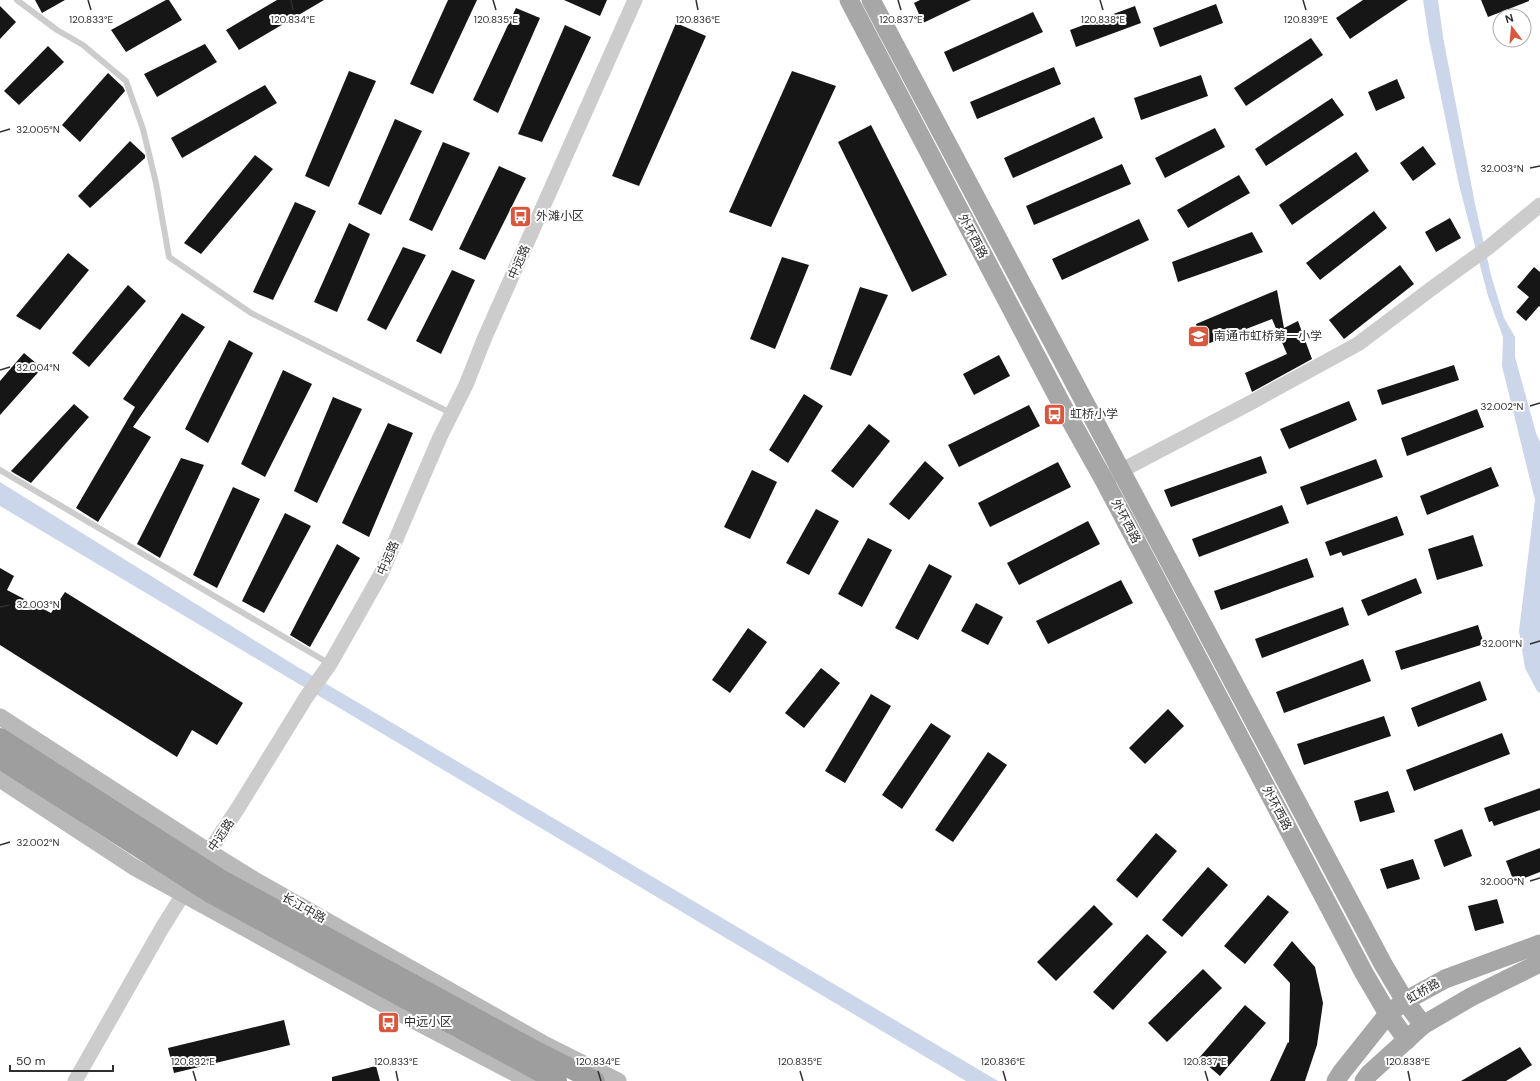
<svg xmlns="http://www.w3.org/2000/svg" width="1540" height="1081" font-family="'DM Sans','Noto Sans SC',sans-serif">
<style>
.water{fill:#cbd6ea}
.building{fill:#161616}
.lines{fill:none;stroke-linecap:round;stroke-linejoin:round}
.service{stroke:#ccc;stroke-width:6}
.tertiary{stroke:#ccc;stroke-width:15}
.secondary{stroke:#b9b9b9;stroke-width:17}
.primary{stroke:#a7a7a7;stroke-width:19}
.trunk-bridge{stroke:#9e9e9e;stroke-width:20}
.ticks{fill:none;stroke:#2f2f2f;stroke-width:1.5}
.labels{text-anchor:middle;dominant-baseline:central;stroke-width:4;stroke-linejoin:round;paint-order:stroke}
.poi-label{font-size:12px;fill:#2f2f2f;stroke:#fff;text-anchor:start}
.street-label{font-size:12px;fill:#2f2f2f;stroke:#fff}
.ticks-label{font-size:10px;text-anchor:middle;fill:#2f2f2f;stroke:#fff;stroke-width:4;stroke-linejoin:round;paint-order:stroke}
</style>
<rect width="100%" height="100%" fill="#fff"/>
<!-- water -->
<g class="water">
<path d="M1423 0H1438L1443 37 1475 204 1491 275 1504 318 1515 337V357L1536 433 1540 442V693L1537 691 1525 668 1519 631 1535 500 1502 366 1503 337 1488 296 1459 185 1429 39Z"/>
<path d="M0 482 296 666 998 1081H966L0 506Z"/>
</g>
<!-- building -->
<g class="building">
<path d="M35 0H65L42 13Z"/>
<path d="M166 0H169L182 20 126 52 111 30Z"/>
<path d="M277 0H324L239 50 226 30Z"/>
<path d="M448 0H477L433 94 410 84Z"/>
<path d="M564 0H607L600 16Z"/>
<path d="M920 0H971L923 23 914 3Z"/>
<path d="M1363 0H1408L1350 39 1336 18Z"/>
<path d="M1481 0H1529V1L1488 17Z"/>
<path d="M1216 4 1223 23 1160 47 1153 28Z"/>
<path d="M0 6 16 22 0 39Z"/>
<path d="M1135 6 1141 23 1076 47 1070 30Z"/>
<path d="M516 8 540 18 498 113 473 100Z"/>
<path d="M1033 12 1043 32 953 72 944 52Z"/>
<path d="M676 23 706 36 639 186 612 176Z"/>
<path d="M565 25 591 37 542 142 518 134Z"/>
<path d="M1311 38 1323 55 1246 106 1234 88Z"/>
<path d="M205 44 217 62 157 97 144 74Z"/>
<path d="M48 46 64 62 19 105 4 91Z"/>
<path d="M1054 67 1061 84 977 119 970 102Z"/>
<path d="M349 71 376 81 329 187 305 176Z"/>
<path d="M792 71 836 86 771 227 729 212Z"/>
<path d="M108 73 123 87 125 91 80 142 62 125Z"/>
<path d="M1201 75 1208 96 1141 120 1134 98Z"/>
<path d="M1397 79 1405 98 1376 111 1368 92Z"/>
<path d="M265 85 277 103 182 158 171 138Z"/>
<path d="M1332 98 1344 115 1266 166 1255 149Z"/>
<path d="M1094 117 1103 138 1013 178 1004 158Z"/>
<path d="M395 119 422 131 381 215 358 204Z"/>
<path d="M871 125 947 275 912 292 838 142Z"/>
<path d="M1215 128 1225 147 1165 178 1155 158Z"/>
<path d="M130 141 145 155V158L90 208 78 196Z"/>
<path d="M443 142 470 153 432 231 409 220Z"/>
<path d="M1423 146 1436 164 1413 181 1400 163Z"/>
<path d="M1356 152 1369 171 1292 225 1279 205Z"/>
<path d="M255 155 273 169 201 254 184 243Z"/>
<path d="M1122 164 1131 184 1034 225 1026 206Z"/>
<path d="M499 166 526 178 485 260 459 249Z"/>
<path d="M1239 175 1250 193 1188 228 1177 210Z"/>
<path d="M295 202 316 211 273 300 253 292Z"/>
<path d="M1374 211 1387 228 1320 280 1306 263Z"/>
<path d="M1450 218 1461 238 1436 252 1425 232Z"/>
<path d="M1139 219 1149 240 1062 280 1052 259Z"/>
<path d="M349 223 370 234 337 312 314 302Z"/>
<path d="M1252 232 1263 252 1178 282 1172 262Z"/>
<path d="M403 247 426 255 386 330 367 320Z"/>
<path d="M68 253 89 270 40 330 16 316Z"/>
<path d="M782 257 809 265 775 349 750 339Z"/>
<path d="M1400 265 1414 284 1344 339 1329 320Z"/>
<path d="M1534 267 1540 272V307L1539 306 1526 321 1516 312 1529 297 1517 287Z"/>
<path d="M452 270 475 280 441 354 416 341Z"/>
<path d="M128 285 146 301 89 367 72 353Z"/>
<path d="M860 287 888 295 851 376 830 369Z"/>
<path d="M1277 290 1284 328 1298 321 1312 359 1252 392 1245 373 1287 354 1272 319 1202 346 1196 324Z"/>
<path d="M182 313 205 327 133 427 151 437 98 522 76 508 135 407 123 399Z"/>
<path d="M229 340 253 353 208 443 185 429Z"/>
<path d="M24 353 42 368 0 415V381Z"/>
<path d="M999 355 1010 376 974 395 963 374Z"/>
<path d="M1454 365 1459 380 1382 405 1377 390Z"/>
<path d="M283 370 312 384 265 477 241 464Z"/>
<path d="M804 394 823 406 788 463 769 450Z"/>
<path d="M333 397 362 409 317 503 294 491Z"/>
<path d="M1349 401 1357 420 1289 449 1280 429Z"/>
<path d="M74 404 89 417 31 483 14 473 11 471Z"/>
<path d="M1029 405 1040 426 959 467 948 445Z"/>
<path d="M1477 409 1484 427 1407 456 1401 438Z"/>
<path d="M388 423 413 433 369 537 342 523Z"/>
<path d="M869 424 890 441 853 488 831 471Z"/>
<path d="M1261 456 1267 473 1171 507 1164 490Z"/>
<path d="M181 458 204 465 160 558 137 544Z"/>
<path d="M1376 459 1383 477 1307 505 1300 487Z"/>
<path d="M925 461 944 478 909 520 889 504Z"/>
<path d="M1058 462 1071 487 990 527 978 503Z"/>
<path d="M1491 467 1499 486 1427 515 1420 496Z"/>
<path d="M752 470 777 482 750 539 724 527Z"/>
<path d="M233 487 260 499 217 588 193 575Z"/>
<path d="M1282 505 1289 523 1199 557 1192 539Z"/>
<path d="M816 509 839 521 809 575 786 563Z"/>
<path d="M285 513 311 526 264 613 242 601Z"/>
<path d="M1397 516 1404 535 1343 556 1341 552 1330 556 1325 542Z"/>
<path d="M1088 521 1100 544 1019 585 1007 563Z"/>
<path d="M1473 535 1483 566 1437 580 1428 549Z"/>
<path d="M868 538 892 550 862 607 838 594Z"/>
<path d="M337 544 360 558 310 647 290 635Z"/>
<path d="M1307 558 1314 577 1221 610 1214 591Z"/>
<path d="M929 564 952 576 918 640 895 628Z"/>
<path d="M0 568 14 576 7 590 51 613 65 592 243 703 217 745 192 730 177 757 0 645Z"/>
<path d="M1416 578 1422 593 1368 616 1361 600Z"/>
<path d="M1121 580 1133 603 1048 644 1036 621Z"/>
<path d="M976 603 1003 617 988 645 961 631Z"/>
<path d="M1343 607 1349 625 1262 658 1255 639Z"/>
<path d="M1478 625 1484 644 1401 670 1395 651Z"/>
<path d="M748 628 767 642 730 693 712 680Z"/>
<path d="M1363 659 1371 681 1284 713 1276 692Z"/>
<path d="M821 668 840 683 804 728 785 713Z"/>
<path d="M1480 681 1487 700 1418 727 1411 708Z"/>
<path d="M871 694 891 706 845 783 825 771Z"/>
<path d="M1168 709 1184 726 1145 764 1129 748Z"/>
<path d="M1384 716 1391 736 1304 765 1297 744Z"/>
<path d="M931 723 951 736 902 809 882 795Z"/>
<path d="M1502 733 1510 754 1414 791 1406 770Z"/>
<path d="M988 752 1007 765 953 842 935 830Z"/>
<path d="M1540 788V810L1494 826 1492 821 1489 822 1484 808Z"/>
<path d="M1388 791 1395 812 1360 822 1354 801Z"/>
<path d="M1462 829 1472 856 1444 867 1434 840Z"/>
<path d="M1156 833 1177 851 1137 898 1116 880Z"/>
<path d="M1540 848V872L1514 882 1506 861Z"/>
<path d="M1413 859 1420 879 1387 889 1380 869Z"/>
<path d="M1208 867 1228 885 1182 937 1162 920Z"/>
<path d="M1268 895 1289 912 1245 964 1224 946Z"/>
<path d="M1497 899 1504 923 1475 931 1468 906Z"/>
<path d="M1094 905 1113 924 1056 981 1037 962Z"/>
<path d="M1147 934 1167 952 1113 1010 1093 992Z"/>
<path d="M1292 941 1315 967 1323 1003 1317 1045 1305 1081H1270L1288 1042 1289 1043 1290 983 1273 965Z"/>
<path d="M1203 969 1222 988 1167 1042 1148 1023Z"/>
<path d="M1245 1005 1266 1023 1220 1076 1199 1058Z"/>
<path d="M284 1020 290 1045 174 1073 168 1048Z"/>
<path d="M1520 1047 1532 1065 1506 1081H1461Z"/>
<path d="M376 1066 380 1081H332V1077Z"/>
</g>
<g class="lines">
<!-- service -->
<g class="service">
<path d="M17 0 57 30 83 45 126 81 143 129 156 183 169 257 251 313 451 413"/>
<path d="M0 470 330 664"/>
</g>
<!-- tertiary -->
<g class="tertiary">
<path d="M1111 476 1250 403 1358 344 1435 286 1489 247 1540 205"/>
<path d="M202 862 238 808 307 696 330 664 381 574 440 437 466 385 485 337 635 0"/>
<path d="M75 1081 162 928 189 885"/>
</g>
<!-- secondary -->
<g class="secondary">
<path d="M0 717 209 852 256 881 542 1043 618 1081"/>
<path d="M0 779 134 867 394 1010 530 1081"/>
</g>
<!-- primary -->
<g class="primary">
<path d="M849 0 1062 405 1104 480 1364 973 1388 1014 1407 1040"/>
<path d="M871 0 1383 964 1405 1001 1423 1025"/>
<path d="M1336 1081 1341 1073 1388 1014 1405 1001 1445 979 1540 944"/>
<path d="M1364 1081 1369 1074 1423 1025 1471 997 1540 963"/>
</g>
<!-- trunk-bridge -->
<g class="trunk-bridge">
<path d="M0 738 220 879 534 1050 595 1081"/>
<path d="M0 759 212 894 557 1081"/>
</g>
</g>
<!-- ticks -->
<path class="ticks" d="M88 0 91 10M291 0 293 10M493 0 496 10M696 0 698 10M898 0 901 10M1100 0 1103 10M1303 0 1306 10M0 132 10 129M1530 168 1540 166M0 370 10 367M1530 406 1540 403M0 607 10 605M1530 644 1540 641M0 845 10 842M1530 881 1540 878M193 1071 196 1081M396 1071 398 1081M598 1071 601 1081M800 1071 803 1081M1003 1071 1006 1081M1205 1071 1208 1081M1408 1071 1410 1081"/>
<!-- icons -->
<defs>
<symbol id="bus-square" viewBox="-11 -11 22 22"><rect x="-9" y="-9" width="18" height="18" rx="4" fill="#da563c" stroke="#fff"/><path d="M-5-6H5V4H4V6H2V4H-2V6H-4V4H-5ZM-3.5-4V0h7V-4ZM-3.5 1.2v1.5H-2V1.2ZM2 1.2v1.5H3.5V1.2Z" fill="#fff"/></symbol>
<symbol id="school-square" viewBox="-11 -11 22 22"><rect x="-9" y="-9" width="18" height="18" rx="4" fill="#da563c" stroke="#fff"/><path d="M0-5L7-2L0 1L-7-2ZM-4 1L0 2.5L4 1V4Q0 6-4 4Z" fill="#fff"/></symbol>
</defs>
<g fill-rule="evenodd">
<use href="#bus-square" x="508" y="204" width="25" height="25"/>
<use href="#school-square" x="1186" y="324" width="25" height="25"/>
<use href="#bus-square" x="1042" y="402" width="25" height="25"/>
<use href="#bus-square" x="376" y="1010" width="25" height="25"/>
</g>
<g class="labels">
<!-- poi labels -->
<g class="poi-label">
<text x="536" y="216">外滩小区</text>
<text x="1214" y="336">南通市虹桥第一小学</text>
<text x="1070" y="414">虹桥小学</text>
<text x="404" y="1022">中远小区</text>
</g>
<!-- street labels -->
<g class="street-label">
<text transform="translate(973 236) rotate(62)">外环西路</text>
<text transform="translate(519 262) rotate(-66)">中远路</text>
<text transform="translate(1126 521) rotate(62)">外环西路</text>
<text transform="translate(388 558) rotate(-66)">中远路</text>
<text transform="translate(1277 808) rotate(62)">外环西路</text>
<text transform="translate(221 835) rotate(-56)">中远路</text>
<text transform="translate(304 908) rotate(29)">长江中路</text>
<text transform="translate(1423 991) rotate(-30)">虹桥路</text>
</g>
</g>
<g class="ticks-label">
<text x="91" y="23">120.833°E</text>
<text x="293" y="23">120.834°E</text>
<text x="496" y="23">120.835°E</text>
<text x="698" y="23">120.836°E</text>
<text x="901" y="23">120.837°E</text>
<text x="1103" y="23">120.838°E</text>
<text x="1306" y="23">120.839°E</text>
<text x="38" y="133">32.005°N</text>
<text x="1502" y="172">32.003°N</text>
<text x="38" y="371">32.004°N</text>
<text x="1502" y="410">32.002°N</text>
<text x="38" y="608">32.003°N</text>
<text x="1502" y="647">32.001°N</text>
<text x="38" y="846">32.002°N</text>
<text x="1502" y="885">32.000°N</text>
<text x="193" y="1065">120.832°E</text>
<text x="396" y="1065">120.833°E</text>
<text x="598" y="1065">120.834°E</text>
<text x="800" y="1065">120.835°E</text>
<text x="1003" y="1065">120.836°E</text>
<text x="1205" y="1065">120.837°E</text>
<text x="1408" y="1065">120.838°E</text>
</g>
<!-- north arrow -->
<g transform="translate(1512 28) rotate(344)"><circle r="19" fill="#ffffff" stroke="#acacac"/>
<path d="M0-3L7 15L0 10L-7 15Z" fill="#da563c"/>
<text y="-6" font-size="11" font-weight="bold" text-anchor="middle" fill="#2f2f2f">N</text>
</g>
<!-- scale -->
<path d="M10 1065v6h103v-6" fill="none" stroke="#2f2f2f" stroke-width="2"/>
<text x="16" y="1065" font-size="12" fill="#2f2f2f" stroke="#ffffff" stroke-width="3" paint-order="stroke">50 m</text>
</svg>
